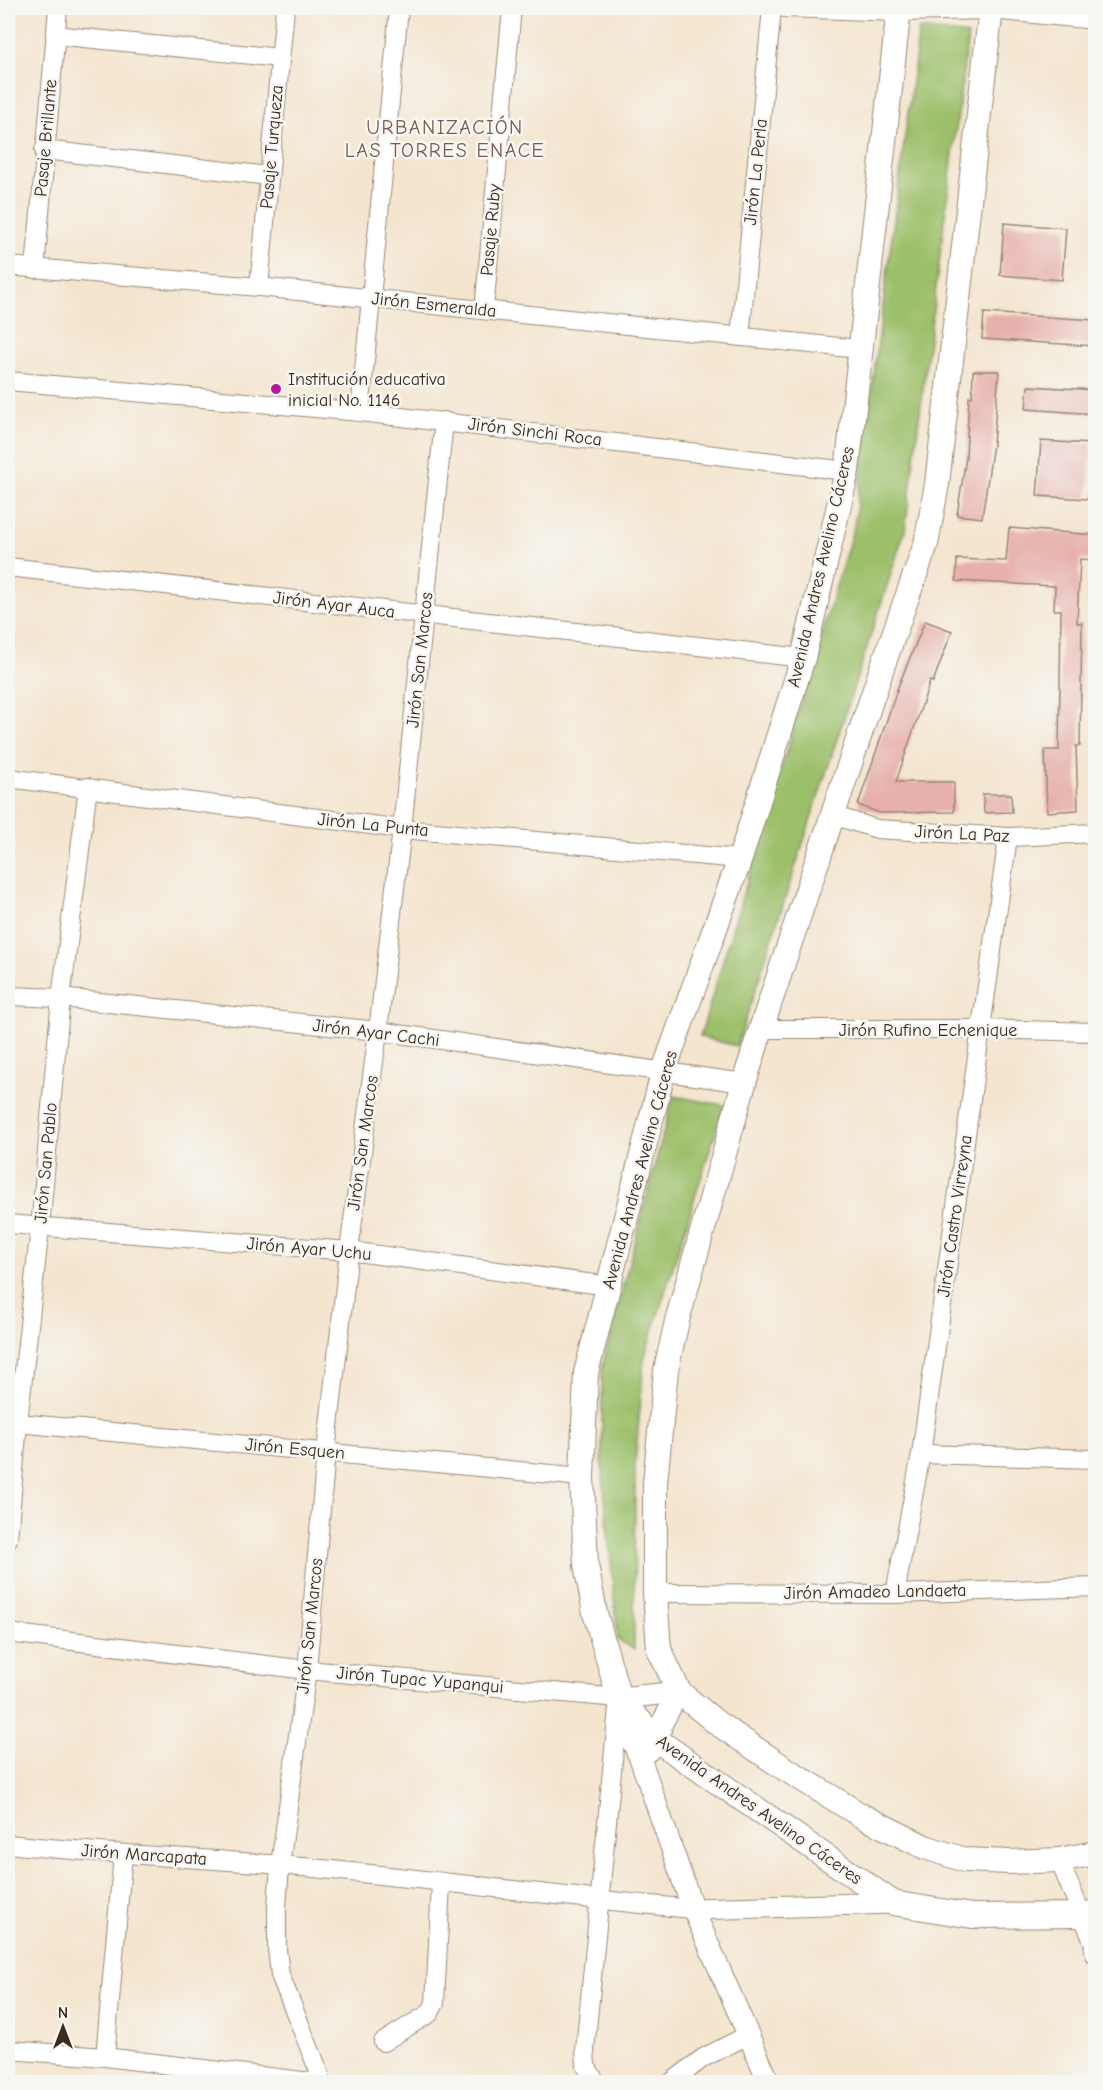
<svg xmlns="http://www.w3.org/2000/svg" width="1103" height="2090" font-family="'Comic Neue',sans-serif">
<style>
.green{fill:#9cbf69;stroke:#6c7444;stroke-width:1.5}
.building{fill:#e7b0ac}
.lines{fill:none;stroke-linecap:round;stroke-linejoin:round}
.minor-casing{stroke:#988876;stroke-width:20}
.tertiary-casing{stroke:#988876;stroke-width:23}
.secondary-casing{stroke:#988876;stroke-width:26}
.minor{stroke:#fff;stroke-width:18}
.tertiary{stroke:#fff;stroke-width:21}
.secondary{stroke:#fff;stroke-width:24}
.poi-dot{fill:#b5179e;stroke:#f6f6f2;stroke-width:2}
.labels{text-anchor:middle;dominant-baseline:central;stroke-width:5;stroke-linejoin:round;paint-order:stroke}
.street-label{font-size:18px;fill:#3b2a1e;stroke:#f6f6f2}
.poi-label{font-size:18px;fill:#3b2a1e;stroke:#f6f6f2;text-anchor:start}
.neighbourhood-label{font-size:20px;letter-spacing:1.5px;fill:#775950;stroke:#f6f6f2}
</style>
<rect width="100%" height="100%" fill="#f6f6f2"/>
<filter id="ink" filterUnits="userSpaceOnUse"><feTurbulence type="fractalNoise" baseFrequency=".0167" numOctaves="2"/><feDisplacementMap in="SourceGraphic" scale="12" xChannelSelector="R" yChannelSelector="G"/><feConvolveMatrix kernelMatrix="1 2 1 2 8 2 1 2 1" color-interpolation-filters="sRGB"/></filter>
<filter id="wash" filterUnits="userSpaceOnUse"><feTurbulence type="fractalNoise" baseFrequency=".008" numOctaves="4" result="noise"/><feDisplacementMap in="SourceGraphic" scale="24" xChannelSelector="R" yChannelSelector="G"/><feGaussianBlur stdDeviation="1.35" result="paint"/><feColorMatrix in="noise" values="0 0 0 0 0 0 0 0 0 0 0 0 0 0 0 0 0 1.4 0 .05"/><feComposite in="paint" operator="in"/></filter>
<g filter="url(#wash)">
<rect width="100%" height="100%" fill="#f4e5cf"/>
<!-- green -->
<g class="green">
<path d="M919 29 968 35 905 530 737 1046 700 1037 854 527Z"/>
<path d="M673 1096 724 1105 644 1359 635 1466 634 1649 618 1640 602 1465V1367Z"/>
</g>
<g id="blocks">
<!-- building -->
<g class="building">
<path d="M1004 223 1066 228 1062 280 1000 275Z"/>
<path d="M984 313 1095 320V346L982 339Z"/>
<path d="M973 371H999L993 444 982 518 957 515 966 457 969 397H972Z"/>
<path d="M1028 386 1095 390V414L1026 409Z"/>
<path d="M1041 441 1091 444 1088 499 1037 496Z"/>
<path d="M1009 528 1095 535V560L1080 559 1077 623H1082L1080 746H1076L1078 810 1047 812 1045 750H1059L1061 610H1054L1055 586 956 581 957 559 1006 561Z"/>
<path d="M925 621 952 631 933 682 930 681 896 782H954V812L880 813 858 805 898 687Z"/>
<path d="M983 794H1011L1012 812 984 813Z"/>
</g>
</g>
</g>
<g filter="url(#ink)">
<use href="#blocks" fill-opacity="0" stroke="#988876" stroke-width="1.5"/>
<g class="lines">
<defs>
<g id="minor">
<path d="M784 8 899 12 990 10 1096 20"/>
<path d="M55 35 280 58"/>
<path d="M44 150 269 176"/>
<path d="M8 266 259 287 859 349"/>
<path d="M35 269 58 8"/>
<path d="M259 287 285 8"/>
<path d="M484 310 512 8"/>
<path d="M740 337 772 8"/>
<path d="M8 381 360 412 847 471"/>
<path d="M360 412 399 8"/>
<path d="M8 567 803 658"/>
<path d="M8 778 402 829 740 859"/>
<path d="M832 815 877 829 1008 837 1096 833"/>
<path d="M8 996 61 998 378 1031 744 1083"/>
<path d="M761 1029H981L1096 1032"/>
<path d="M8 1224 349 1251 609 1286"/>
<path d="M8 1422 582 1477"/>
<path d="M921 1454 1096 1459"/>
<path d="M8 1539 18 1423 40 1228 61 998 88 787"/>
<path d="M655 1593 895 1594 1096 1587"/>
<path d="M895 1594 921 1454 1008 837"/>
<path d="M8 1633 307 1670 619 1698 585 2050 586 2066 596 2082"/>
<path d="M8 1844C98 1854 189 1857 280 1865 418 1877 555 1897 693 1909"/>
<path d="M1059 1860 1095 1946"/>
<path d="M383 2042 430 2013 435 2003 441 1883"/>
<path d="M8 2050 105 2057 311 2082"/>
<path d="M105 2057 123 1854"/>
<path d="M313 2082 319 2079 320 2074 280 1975 277 1949V1907L280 1865 307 1670 326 1452 349 1251 378 1031 402 829 444 421"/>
<path d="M672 2082 703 2058 748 2035"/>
</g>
<g id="tertiary">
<path d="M679 1692 619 1698 631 1739 640 1758 693 1909 769 2082"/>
<path d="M648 1751 658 1741 662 1723 679 1692"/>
<path d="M693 1909 893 1903"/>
<path d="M1095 1946 1096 1953"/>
</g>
<g id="secondary">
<path d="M899 8 847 471 803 658 740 859 663 1073 586 1373 582 1477 586 1565 595 1613 619 1698 658 1741 893 1903 972 1916 1082 1915 1096 1912"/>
<path d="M991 8 937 484 926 544 884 662 761 1029 744 1083 677 1321 666 1370 655 1483V1593L659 1649 679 1692 717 1723 784 1768 862 1816 925 1847 965 1860 1009 1862 1059 1860 1096 1853"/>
</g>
</defs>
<!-- minor casing -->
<use href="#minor" class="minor-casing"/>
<!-- tertiary casing -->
<use href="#tertiary" class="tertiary-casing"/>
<!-- secondary casing -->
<use href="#secondary" class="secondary-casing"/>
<!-- minor -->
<use href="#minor" class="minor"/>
<!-- tertiary -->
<use href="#tertiary" class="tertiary"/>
<!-- secondary -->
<use href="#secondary" class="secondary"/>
</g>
</g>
<!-- markers -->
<circle class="poi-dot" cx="276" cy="389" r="6"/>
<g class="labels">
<!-- street labels -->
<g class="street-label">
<text transform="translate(46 138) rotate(-85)">Pasaje Brillante</text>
<text transform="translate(272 147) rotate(-85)">Pasaje Turqueza</text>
<text transform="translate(756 172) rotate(-84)">Jirón La Perla</text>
<text transform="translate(491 230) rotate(-85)">Pasaje Ruby</text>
<text transform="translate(434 305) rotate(6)">Jirón Esmeralda</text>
<text transform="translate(535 432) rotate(7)">Jirón Sinchi Roca</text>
<text transform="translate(821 567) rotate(-77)">Avenida Andres Avelino Cáceres</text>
<text transform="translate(334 605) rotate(7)">Jirón Ayar Auca</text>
<text transform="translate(420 660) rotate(-84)">Jirón San Marcos</text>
<text transform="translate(373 825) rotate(6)">Jirón La Punta</text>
<text transform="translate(962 834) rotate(3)">Jirón La Paz</text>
<text x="928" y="1030">Jirón Rufino Echenique</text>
<text transform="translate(376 1033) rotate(7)">Jirón Ayar Cachi</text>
<text transform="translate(363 1143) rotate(-82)">Jirón San Marcos</text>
<text transform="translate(46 1163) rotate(-85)">Jirón San Pablo</text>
<text transform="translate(640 1170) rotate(-75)">Avenida Andres Avelino Cáceres</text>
<text transform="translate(955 1216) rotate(-82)">Jirón Castro Virreyna</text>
<text transform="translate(309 1249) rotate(5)">Jirón Ayar Uchu</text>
<text transform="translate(295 1449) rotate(5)">Jirón Esquen</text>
<text transform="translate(875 1592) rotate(-1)">Jirón Amadeo Landaeta</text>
<text transform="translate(310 1626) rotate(-84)">Jirón San Marcos</text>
<text transform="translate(420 1680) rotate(5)">Jirón Tupac Yupanqui</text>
<text transform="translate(759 1810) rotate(35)">Avenida Andres Avelino Cáceres</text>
<text transform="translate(144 1855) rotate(4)">Jirón Marcapata</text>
</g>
<!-- poi labels -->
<g class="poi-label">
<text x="288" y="379">Institución educativa<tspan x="288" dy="21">inicial No. 1146</tspan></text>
</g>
<!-- neighbourhood labels -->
<g class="neighbourhood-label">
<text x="445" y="127">URBANIZACIÓN<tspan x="445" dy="23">LAS TORRES ENACE</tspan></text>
</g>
</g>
<!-- margin -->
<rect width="1103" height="2090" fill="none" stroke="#f6f6f2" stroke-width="30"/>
<!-- north arrow -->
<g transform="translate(63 2027)" stroke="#f6f6f2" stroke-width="4.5" paint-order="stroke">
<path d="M0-4.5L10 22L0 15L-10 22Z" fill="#3b2a1e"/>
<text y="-9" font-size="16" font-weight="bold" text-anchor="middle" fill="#3b2a1e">N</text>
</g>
</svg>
